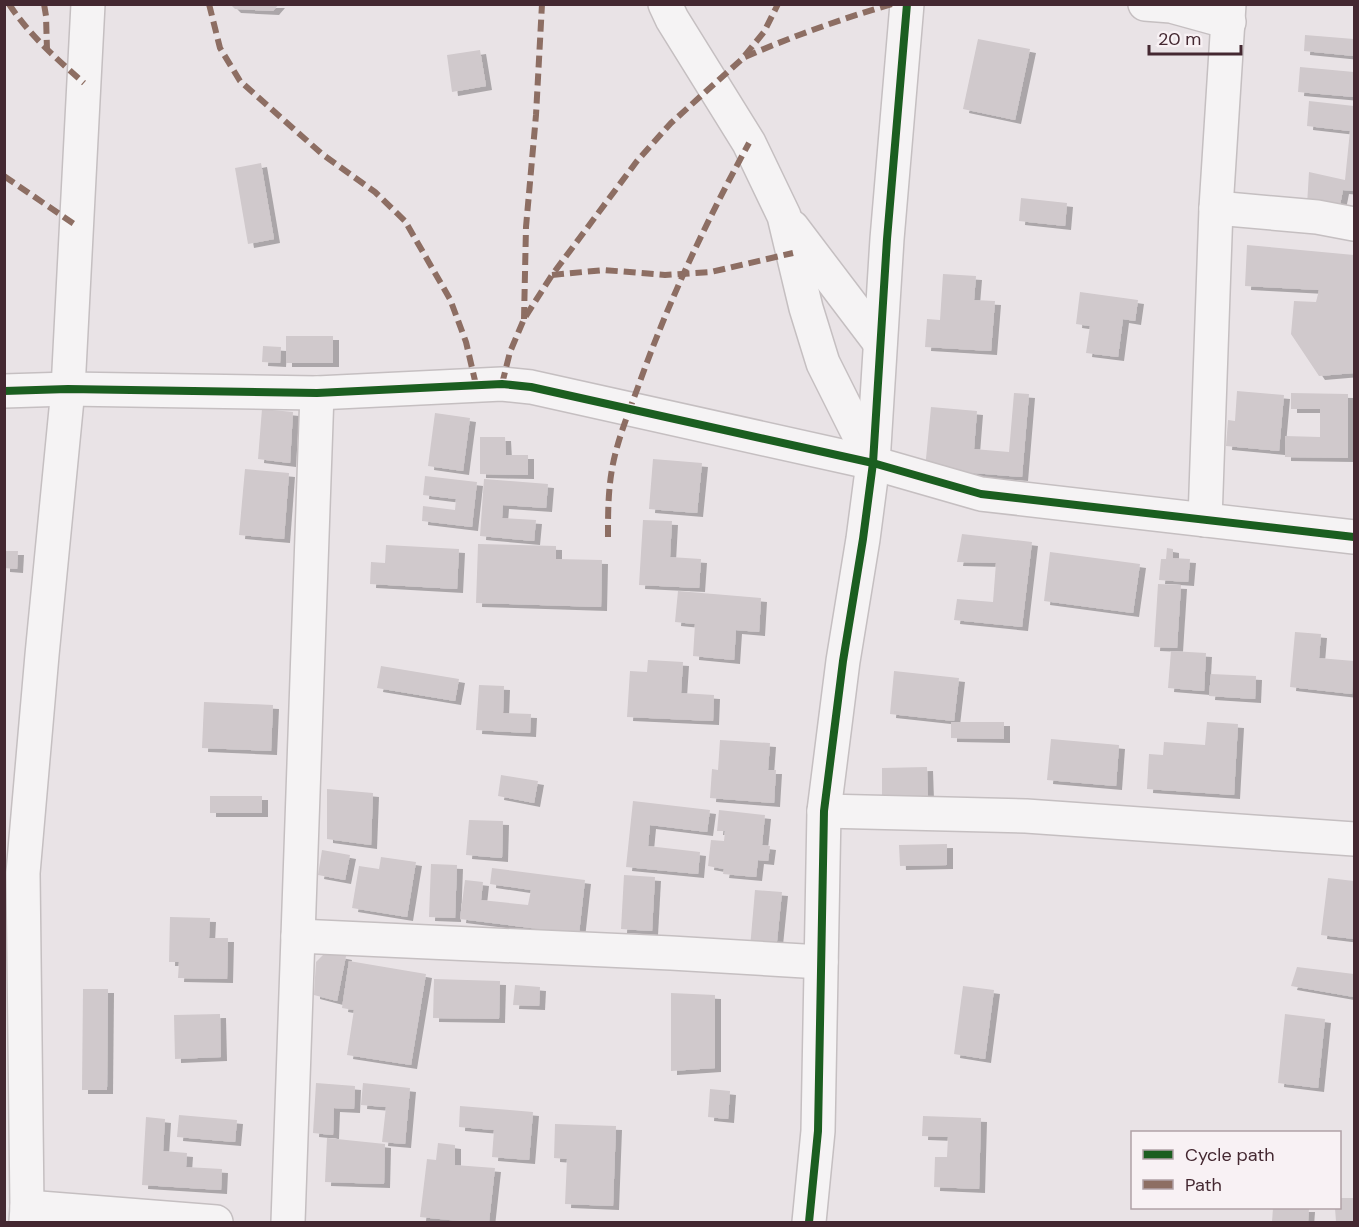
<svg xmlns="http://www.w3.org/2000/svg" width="1359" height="1227" font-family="'DM Sans',sans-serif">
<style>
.building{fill:#d0c9cc;filter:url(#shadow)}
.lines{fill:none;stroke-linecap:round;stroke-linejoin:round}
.street-casing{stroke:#c5bfc1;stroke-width:36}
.street{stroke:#f5f3f4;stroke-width:33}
.quiet{stroke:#8d6e63;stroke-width:6;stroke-dasharray:12 6;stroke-linecap:butt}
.cycleway-casing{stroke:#f8f1f4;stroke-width:11}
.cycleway{stroke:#1b5e20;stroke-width:8}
</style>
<defs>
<filter id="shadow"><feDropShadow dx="6" dy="4" stdDeviation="0" flood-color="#0004"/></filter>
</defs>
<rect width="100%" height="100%" fill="#e9e3e6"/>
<!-- building -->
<g class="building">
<path d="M230 4H279L273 11 235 9Z"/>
<path d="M1305 35 1354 39V56L1304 51Z"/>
<path d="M978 39 1030 49 1015 120 963 109Z"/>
<path d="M480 50 486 86 452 92 447 55Z"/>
<path d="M1300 67 1354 72V97L1298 92Z"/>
<path d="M1309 101 1354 106V191L1343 190 1339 210 1307 205 1309 172 1345 180 1350 131 1307 126Z"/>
<path d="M261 163 274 239 248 244 235 168Z"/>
<path d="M1021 198 1067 203 1065 226 1019 221Z"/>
<path d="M1247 245 1354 255V373L1319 376 1291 334 1294 301 1316 302 1319 290 1245 286Z"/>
<path d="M943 274 976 276 974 300 995 301 991 351 925 347 927 319 940 320Z"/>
<path d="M1080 292 1138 300 1135 321 1123 319 1118 357 1086 353 1090 326 1076 324Z"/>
<rect x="286" y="336" width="47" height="27"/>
<path d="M263 346 281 347 280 363 262 362Z"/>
<path d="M1237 391 1284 395 1279 451 1226 446 1228 420 1235 421Z"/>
<path d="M1014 393 1029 394 1022 477 925 469 931 407 977 411 974 449 1009 452Z"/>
<path d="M1291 393 1348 394V458L1285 457V436L1320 437V409H1291Z"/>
<path d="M262 409 293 412 290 463 258 459Z"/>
<path d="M435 413 470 418 463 471 428 466Z"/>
<path d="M480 437H505L506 455H528V475L480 474Z"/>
<path d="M653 459 702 463 697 513 649 509Z"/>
<path d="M245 469 289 473 284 539 239 535Z"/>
<path d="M425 476 477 482 472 527 422 521 423 506 455 510 456 499 423 495Z"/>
<path d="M484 479 548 484 546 508 503 505 502 518 536 520 534 541 480 536Z"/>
<path d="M643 520 672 521 670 557 701 559 699 588 639 585Z"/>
<path d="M962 534 1032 542 1022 627 954 620 957 599 993 602 996 563 957 562Z"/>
<path d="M478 544 556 546V559L602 560 601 607 476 603Z"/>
<path d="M386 545 459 549 457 589 370 584 371 562 385 563Z"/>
<path d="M1167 548 1173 549V558L1190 559 1188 582 1159 580 1161 559H1166Z"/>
<path d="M4 551H18L17 569 4 568Z"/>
<path d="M1050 552 1140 564 1133 613 1044 601Z"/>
<path d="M1158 584 1181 585 1177 648 1154 647Z"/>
<path d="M678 591 761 598 759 632 736 630 734 660 693 656 695 624 675 622Z"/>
<path d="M1295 632 1321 634 1319 658 1354 661 1352 694 1290 687Z"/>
<path d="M1171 651 1206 653 1204 691 1168 688Z"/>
<path d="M648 660 683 662 681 693 714 695 713 721 627 717 630 671 647 672Z"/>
<path d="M381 666 459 679 455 701 377 688Z"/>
<path d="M894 671 959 678 954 721 890 714Z"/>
<path d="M1211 674 1256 676 1255 699 1209 696Z"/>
<path d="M479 685 504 686 503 713 531 714 530 733 476 730Z"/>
<path d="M204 702 273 705 271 751 202 748Z"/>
<path d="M951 722H1004V739L951 738Z"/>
<path d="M1207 722 1238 724 1234 795 1147 789 1149 754 1163 755 1164 742 1205 745Z"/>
<path d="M1051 739 1119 745 1116 786 1047 780Z"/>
<path d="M720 740 770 743 768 770H776L774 803 710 798 712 769 718 770Z"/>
<path d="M927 767 928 796H882V768Z"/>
<path d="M501 775 538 781 534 803 498 796Z"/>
<path d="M327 789 373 793 371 845 327 839Z"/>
<rect x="210" y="796" width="52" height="17"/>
<path d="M633 801 710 810 707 832 650 825 648 846 700 852 698 874 626 867Z"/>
<path d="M719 810 765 815 762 845 770 846 768 861 758 860 756 877 723 874 724 869 708 866 711 840 724 841 725 831H717Z"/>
<path d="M469 820 503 821 502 858 466 855Z"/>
<path d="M947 844V865L900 866 899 845Z"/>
<path d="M322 850 350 855 345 880 318 875Z"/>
<path d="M381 857 416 862 407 917 352 908 359 866 379 869Z"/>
<path d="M431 864 457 865 455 918 429 917Z"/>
<path d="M492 868 585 880 579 934 460 919 465 880 483 882 481 900 528 905 531 890 490 884Z"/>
<path d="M624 875 655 877 652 931 621 929Z"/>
<path d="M1328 878 1354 881V939L1321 935Z"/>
<path d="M755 890 782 892 776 951 750 948Z"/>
<path d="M170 917 210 918 209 938H228L227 979 178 978 179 962H169Z"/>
<path d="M326 952 346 956 337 1001 314 995 316 962Z"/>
<path d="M349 961 426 974 411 1065 347 1055 354 1010 342 1008Z"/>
<path d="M1297 967 1354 974V997L1291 986Z"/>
<path d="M434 979 500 981 499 1019 433 1018Z"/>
<path d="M515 985 540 987 539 1006 513 1005Z"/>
<path d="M963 986 994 990 985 1059 954 1054Z"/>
<path d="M83 989H108L107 1090H82Z"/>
<path d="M671 993 715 995V1068L671 1071Z"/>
<path d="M220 1014 221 1057 175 1059 174 1015Z"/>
<path d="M1285 1014 1325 1019 1318 1088 1278 1083Z"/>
<path d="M316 1083 355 1086 354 1109 334 1108 333 1135 313 1133Z"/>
<path d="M363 1083 410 1088 405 1144 382 1142 386 1107 361 1105Z"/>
<path d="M710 1089 730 1091 728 1119 708 1117Z"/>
<path d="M460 1106 533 1112 529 1160 492 1157 494 1130 459 1127Z"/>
<path d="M179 1115 237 1120 235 1142 177 1137Z"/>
<path d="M923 1116 981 1118 979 1189 934 1187 935 1157H947L948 1137 922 1136Z"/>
<path d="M146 1117 165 1119 163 1151 187 1153 186 1167 222 1169 221 1190 142 1185Z"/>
<path d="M555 1124 616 1126 613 1206 565 1204 567 1159 554 1158Z"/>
<path d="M327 1138 385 1144 384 1184 325 1182Z"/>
<path d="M438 1143 455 1145V1165L495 1168 489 1222H469L420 1217 427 1159 436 1160Z"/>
<path d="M1340 1198H1354V1222H1336L1335 1208H1340Z"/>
<path d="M1273 1208H1309L1308 1222H1272Z"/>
</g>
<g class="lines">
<defs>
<g id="street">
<path d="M665 4 672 19 749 143 784 216 806 308 823 363 872 461"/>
<path d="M1145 4 1171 6 1229 22"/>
<path d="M1216 208 1317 217 1354 224"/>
<path d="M792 227 880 343"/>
<path d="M4 391 68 389 317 393 502 384 531 387 873 463 981 494 1354 537"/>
<path d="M1205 520 1216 208 1229 4"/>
<path d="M824 811 1026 816 1354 839"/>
<path d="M298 936 671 953 821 962"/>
<path d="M27 1207 216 1222"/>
<path d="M26 1222 27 1207 23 873 42 655 68 389 88 4"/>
<path d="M288 1222 317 393"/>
<path d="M809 1222 818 1131 824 811 843 661 863 539 873 463 887 239 907 4"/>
</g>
</defs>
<!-- street casing -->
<use href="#street" class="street-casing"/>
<!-- street -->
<use href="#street" class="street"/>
<!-- quiet -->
<g class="quiet">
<path d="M9 4C29 35 57 59 84 83"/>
<path d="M44 4 46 16 47 50"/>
<path d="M209 4 220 48 240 81 322 154 375 192 405 221 450 299 466 342 476 385"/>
<path d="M745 57C793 36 841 19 892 4"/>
<path d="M4 176 77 226"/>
<path d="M552 275 604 270 665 275 711 272 793 253"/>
<path d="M524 319 526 227 536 115 542 4"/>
<path d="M502 384 510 352 524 319 552 275 637 161 671 123 742 59 764 32 778 4"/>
<path d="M608 537C608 514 608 492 612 469 617 441 628 414 638 387 668 302 706 222 749 143"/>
</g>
<defs>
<g id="cycleway">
<path d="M4 391 68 389 317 393 502 384 531 387 873 463 981 494 1354 537"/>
<path d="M809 1222 818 1131 824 811 843 661 863 539 873 463 887 239 907 4"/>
</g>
</defs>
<!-- cycleway casing -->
<use href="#cycleway" class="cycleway-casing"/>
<!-- cycleway -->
<use href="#cycleway" class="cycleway"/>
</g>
<!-- border -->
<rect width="1359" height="1227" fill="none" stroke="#442831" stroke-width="12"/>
<!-- legend -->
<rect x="1131" y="1131" width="210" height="78" fill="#f8f1f4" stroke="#b0a1a6" stroke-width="1.5"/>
<rect x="1143" y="1150" width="30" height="9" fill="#1b5e20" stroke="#b0a1a6" stroke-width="1.5"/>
<text x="1185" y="1161" font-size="18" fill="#442831">Cycle path</text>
<rect x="1143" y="1180" width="30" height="9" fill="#8d6e63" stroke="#b0a1a6" stroke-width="1.5"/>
<text x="1185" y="1191" font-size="18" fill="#442831">Path</text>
<!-- scale -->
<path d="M1149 45v9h92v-9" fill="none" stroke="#442831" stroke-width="3"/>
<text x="1158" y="45" font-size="18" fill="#442831" stroke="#f8f1f4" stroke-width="4.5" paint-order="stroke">20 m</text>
</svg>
